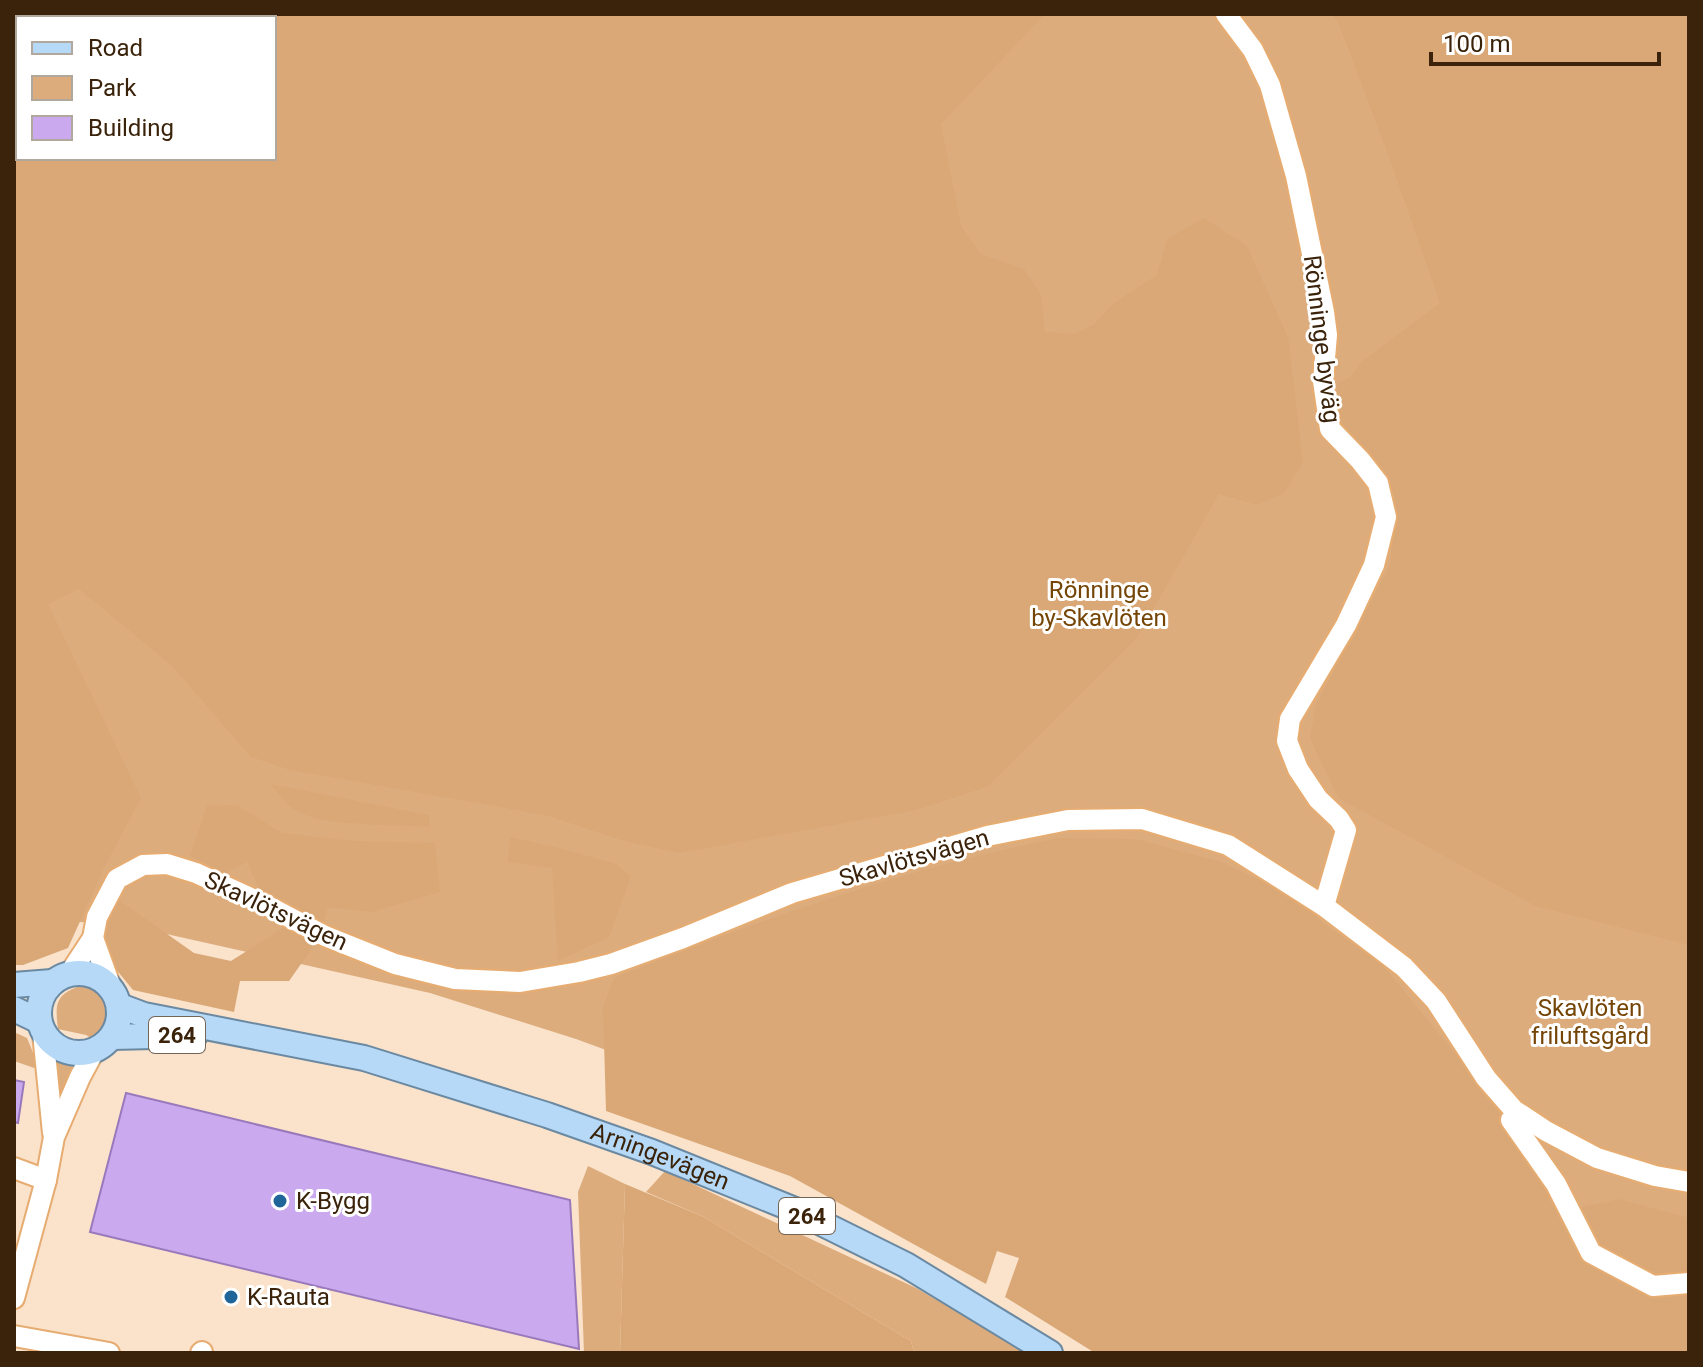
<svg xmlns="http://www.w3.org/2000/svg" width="1703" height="1367" font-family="Roboto,sans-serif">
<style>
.green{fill:#ddac7d;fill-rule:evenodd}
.forest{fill:#daa876;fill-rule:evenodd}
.building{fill:#caa9ef;stroke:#9979bb;stroke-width:2}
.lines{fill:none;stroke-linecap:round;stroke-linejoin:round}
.minor-casing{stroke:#e6ac71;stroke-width:24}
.major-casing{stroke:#6b89a1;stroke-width:28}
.minor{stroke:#fff;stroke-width:20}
.major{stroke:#b6d9f7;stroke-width:24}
.poi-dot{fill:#1f659a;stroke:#fff;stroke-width:3}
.labels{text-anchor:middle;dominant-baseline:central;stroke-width:6;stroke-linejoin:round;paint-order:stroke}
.shield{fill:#fff;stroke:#756554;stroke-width:2}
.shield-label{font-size:22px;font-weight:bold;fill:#3a230a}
.street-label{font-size:24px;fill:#3a230a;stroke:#fff}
.park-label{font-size:24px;fill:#754506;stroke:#fff}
.poi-label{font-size:24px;fill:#3a230a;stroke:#fff;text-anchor:start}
</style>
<rect width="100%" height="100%" fill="#fae2cb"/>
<!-- green -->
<g class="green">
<path d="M14 14H1689V1353L868 1146 576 1039 430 993 135 927 14 916ZM18 18H274V158H18Z"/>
<path d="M80 986C84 986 88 985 92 986 119 993 117 1032 94 1040L86 1035 58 1029C55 1004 55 995 80 986Z"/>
<path d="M14 1032 27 1038 40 1070 14 1061Z"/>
<path d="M53 1055 62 1059 76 1062 78 1066 59 1116Z"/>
<path d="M588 1166 625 1184 620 1353H584L578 1192Z"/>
<path d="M665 1171 916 1288 1029 1353H914L911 1341 704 1217 646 1192Z"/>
</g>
<!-- forest -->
<g class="forest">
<path d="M14 14H1045L941 124 961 226 981 254 1024 269 1041 295 1045 332 1074 334 1093 325 1114 303 1157 275 1167 239 1204 218 1247 246 1288 337 1303 462 1284 493 1257 505 1219 494 1137 638 987 787 916 810 679 853 624 841 545 815 290 770 251 757 171 665 79 589 48 604 141 798 104 868 68 948 23 965H14ZM274 18V158H18V18Z"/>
<path d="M1331 14H1689V945L1535 906 1364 812 1338 798 1310 738 1316 704 1391 563 1393 492 1378 467 1339 428 1332 386 1349 378 1362 361 1440 303 1390 160 1338 22Z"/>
<path d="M270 784 429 815V827C399 825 321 826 297 811 287 806 278 792 270 784Z"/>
<path d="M237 805 282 833 353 841 435 843 440 892 372 912 328 907 320 937 289 981H240L234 1012 133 990 106 957 103 923 116 898 194 953 231 961 283 928 266 905 247 862 226 873 190 856 207 806Z"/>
<path d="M510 837 559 848 616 864 631 876 609 937 558 961 552 868 508 862Z"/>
<path d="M1059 838 1136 839 1221 862 1290 894 1327 926 1381 963 1468 1069 1566 1201 1578 1208 1619 1199 1689 1218V1353H1166L1159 1351 1157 1353H1095L1005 1297 1019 1258 997 1251 986 1284 790 1176 606 1111 603 1006 614 978C759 920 906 868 1059 838Z"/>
<path d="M625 1184 704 1217 911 1341 914 1353H620Z"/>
</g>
<!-- building -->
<g class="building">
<path d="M14 1080 24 1082 18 1123 14 1122Z"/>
<path d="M126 1093 570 1200 579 1349 90 1232Z"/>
</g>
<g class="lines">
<defs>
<g id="minor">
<path d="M1226 14 1253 50 1270 85 1296 176 1324 312 1327 335 1323 381 1330 429 1360 460 1378 483 1386 517 1374 565 1346 625 1290 719 1287 741 1298 769 1318 799 1339 819 1346 830 1324 906"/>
<path d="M93 938 110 985"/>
<path d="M70 973 93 938 97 917 117 879 143 865 167 864 196 873 266 905 325 936 395 964 455 979 520 982 579 972 611 964 683 938 792 893 987 836 1068 820 1142 819 1228 845 1324 906 1404 967 1436 1001 1486 1078 1514 1110 1546 1131 1597 1158 1655 1176 1689 1182"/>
<path d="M43 1033 53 1133"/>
<path d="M1511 1120 1556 1184 1591 1253 1653 1286 1689 1283"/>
<path d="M14 1168 46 1180"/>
<path d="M14 1298 46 1180 54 1137 80 1077 94 1051"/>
<path d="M14 1336 109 1353"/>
<path d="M201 1353 202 1352"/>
</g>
<g id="major">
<circle cx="79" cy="1013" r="40"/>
<path d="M14 985 52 982"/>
<path id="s1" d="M120 1006 144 1015 364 1058 547 1115 652 1152 795 1210 906 1265 1050 1353"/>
<path d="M14 1009 39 1021"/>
<path d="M112 1037 195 1035"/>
</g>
</defs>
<!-- minor casing -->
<use href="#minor" class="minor-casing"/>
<!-- major casing -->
<use href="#major" class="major-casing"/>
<!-- minor -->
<use href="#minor" class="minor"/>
<!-- major -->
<use href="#major" class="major"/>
</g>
<!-- markers -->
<g class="poi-dot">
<circle cx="280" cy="1201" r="8"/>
<circle cx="231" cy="1297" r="8"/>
</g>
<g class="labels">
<!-- shield labels -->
<g class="shield">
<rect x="149" y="1017" width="56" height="36" rx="6"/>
<rect x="779" y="1198" width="56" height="36" rx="6"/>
</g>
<g class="shield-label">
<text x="177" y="1035">264</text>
<text x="807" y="1216">264</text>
</g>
<!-- street labels -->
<g class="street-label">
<text transform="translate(1322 339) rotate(83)">Rönninge byväg</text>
<text transform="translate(914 858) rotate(-16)">Skavlötsvägen</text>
<text transform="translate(276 911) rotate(25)">Skavlötsvägen</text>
<text stroke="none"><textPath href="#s1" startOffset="562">Arningevägen</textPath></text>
</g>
<!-- park labels -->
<g class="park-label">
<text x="1099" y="590">Rönninge<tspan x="1099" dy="28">by-Skavlöten</tspan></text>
<text x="1590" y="1008">Skavlöten<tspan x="1590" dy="28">friluftsgård</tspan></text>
</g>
<!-- poi labels -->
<g class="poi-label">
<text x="296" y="1201">K-Bygg</text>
<text x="247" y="1297">K-Rauta</text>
</g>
</g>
<!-- border -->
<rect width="1703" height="1367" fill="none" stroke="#3a230a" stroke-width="32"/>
<!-- legend -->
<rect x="16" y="16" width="260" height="144" fill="#ffffff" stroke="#b0a79d" stroke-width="2"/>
<rect x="32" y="42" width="40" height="12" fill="#b6d9f7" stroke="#b0a79d" stroke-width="2"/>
<text x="88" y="56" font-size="24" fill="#3a230a">Road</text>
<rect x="32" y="76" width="40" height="24" fill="#ddac7d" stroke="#b0a79d" stroke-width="2"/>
<text x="88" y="96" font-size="24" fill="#3a230a">Park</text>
<rect x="32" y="116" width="40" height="24" fill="#caa9ef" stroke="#b0a79d" stroke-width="2"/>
<text x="88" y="136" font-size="24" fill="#3a230a">Building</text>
<!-- scale -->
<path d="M1431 52v12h228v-12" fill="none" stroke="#3a230a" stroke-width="4"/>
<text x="1443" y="52" font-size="24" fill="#3a230a" stroke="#ffffff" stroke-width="6" paint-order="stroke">100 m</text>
</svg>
